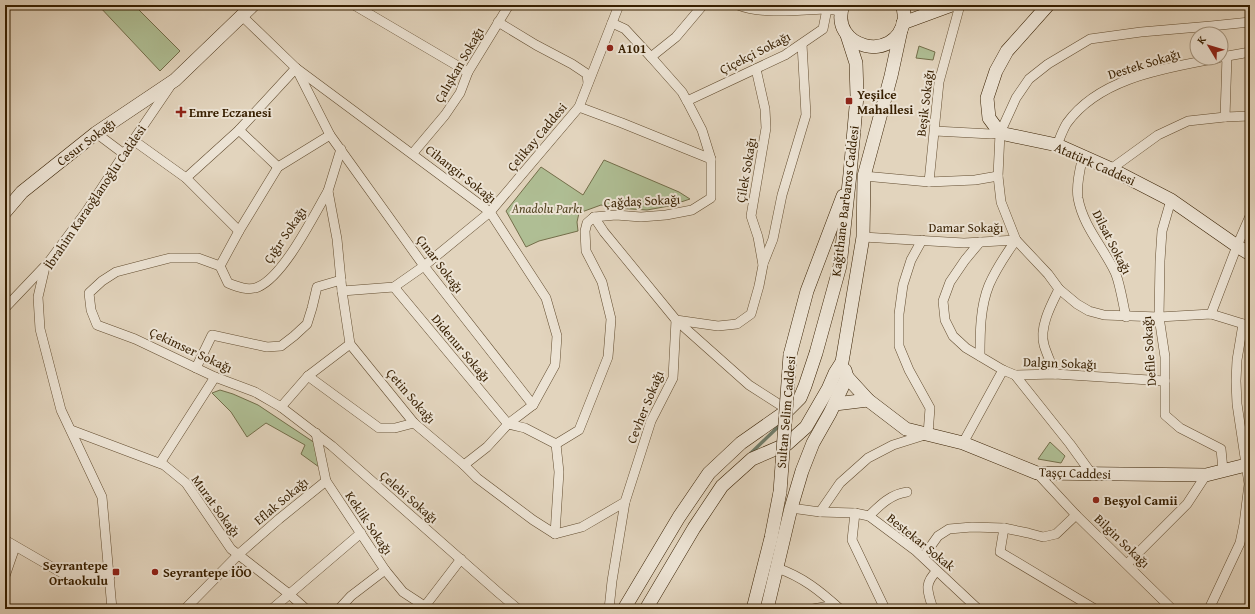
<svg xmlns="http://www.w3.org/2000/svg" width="1255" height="614" font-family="'Gentium Book Plus',serif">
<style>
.green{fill:#afbe94;stroke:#736e4a}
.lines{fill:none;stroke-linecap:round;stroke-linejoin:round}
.stream{stroke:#6f7b68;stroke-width:3.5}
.street-casing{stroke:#624c2f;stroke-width:10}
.secondary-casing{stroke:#371f00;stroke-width:14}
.street{stroke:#ece3d4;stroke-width:9}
.secondary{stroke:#ece3d4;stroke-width:13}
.secondary-bridge-casing{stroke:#371f00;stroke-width:14;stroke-linecap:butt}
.secondary-bridge{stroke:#ece3d4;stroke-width:13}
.poi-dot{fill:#8f2418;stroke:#ece3d4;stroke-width:1.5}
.labels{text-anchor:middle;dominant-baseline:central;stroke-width:4;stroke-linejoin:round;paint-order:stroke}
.poi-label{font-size:13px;font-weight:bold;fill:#371f00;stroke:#ece3d4;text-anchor:start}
.street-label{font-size:13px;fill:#371f00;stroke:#ece3d4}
.park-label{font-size:13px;font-style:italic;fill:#554725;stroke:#ece3d4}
</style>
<rect width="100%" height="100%" fill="#e2d4bd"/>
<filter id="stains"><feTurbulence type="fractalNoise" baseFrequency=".005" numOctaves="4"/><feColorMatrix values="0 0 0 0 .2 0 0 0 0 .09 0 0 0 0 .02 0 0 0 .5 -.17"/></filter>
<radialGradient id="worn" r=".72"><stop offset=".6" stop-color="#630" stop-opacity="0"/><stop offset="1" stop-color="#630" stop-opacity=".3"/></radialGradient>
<!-- green -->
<g class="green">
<path d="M98 5H134L180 51 160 71Z"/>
<path d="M919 46 935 52 933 60 916 58Z"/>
<path d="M604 160 679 192 690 199 669 206 647 210 615 208 601 205 579 213 577 222 578 231 539 241 526 247 506 211 541 167 583 195Z"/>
<path d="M220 390 233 394 258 405 315 443 319 467 301 454 305 445 266 423 247 437 231 412 212 393Z"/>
<path d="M1050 442 1065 456 1061 463 1038 459Z"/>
</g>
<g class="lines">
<!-- stream -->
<path class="stream" d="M751 453 781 424"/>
<defs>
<g id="street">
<path d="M354 5 468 72"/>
<path d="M738 5C763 15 801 10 827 9"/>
<path d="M242 16 296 68 490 212 546 298 557 336 555 365 533 405 508 424 487 447 464 465"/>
<path d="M498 22 536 45 572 64 587 74 588 83"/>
<path d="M1250 22 1211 26 1141 32 1090 39 1048 64 1029 79 1016 98 1000 133 998 176 1001 202 1016 240 1048 274 1059 289 1077 304 1089 311 1104 315 1159 317 1211 314 1250 326"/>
<path d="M651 57 676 37 703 5"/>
<path d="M1222 57 1250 52"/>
<path d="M687 101 785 55 823 29 827 9 841 11"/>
<path d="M579 107 622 123 711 159"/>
<path d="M1225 117 1227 56"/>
<path d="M239 130 278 167"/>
<path d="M935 131 991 134 1000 133"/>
<path d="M96 133 124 154"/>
<path d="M133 140 186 178 239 231"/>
<path d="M1057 145C1060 138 1063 129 1067 123 1100 77 1167 68 1218 58"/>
<path d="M341 149 328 191 337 239 342 291 350 344 414 423 464 465 477 478 533 520 555 534 582 527 625 502"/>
<path d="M413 153 445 115 460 93 468 72 509 5"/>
<path d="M1083 156C1080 169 1076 185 1078 198 1083 226 1103 247 1115 272 1120 283 1123 304 1126 317"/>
<path d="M1111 169 1158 135 1188 121 1225 117 1250 116"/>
<path d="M864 176 929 182 975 180 998 176"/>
<path d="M186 178 239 130 296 68 330 135 424 266 533 405"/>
<path d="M929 182 939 82 960 5"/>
<path d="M1171 200 1162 231 1160 261 1159 317 1165 357V415L1180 428 1221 449 1223 470"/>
<path d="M594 217 604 232 676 320 673 378 651 421 625 502 612 581 609 609"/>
<path d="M863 237 964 243 1016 240"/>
<path d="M980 242 965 260 950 282 943 301 945 320 953 336 966 348 1003 370 1015 375 1055 374 1165 381"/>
<path d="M763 264 773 239 782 195 806 115 802 44"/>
<path d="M220 266 198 258H170L116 272 102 281 89 293 91 310 97 325 135 339 215 377 255 392 281 407 308 376 379 428H395L414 423"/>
<path d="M220 266 239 231 278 167 330 135"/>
<path d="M220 266 228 283C238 287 248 291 258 287 284 276 314 215 328 191"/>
<path d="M394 287 508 424"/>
<path d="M342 291 394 287 424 266 490 212 579 107 619 5"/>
<path d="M5 308 44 267"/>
<path d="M1211 314 1237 246 1250 216"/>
<path d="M676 320 718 326 737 324 751 314 759 286 763 265 758 237 751 216 766 128 765 109 756 69"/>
<path d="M676 320 749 385 788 410"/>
<path d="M980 356C980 333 980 307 989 285 996 269 1006 254 1016 240"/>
<path d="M196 368 212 335 267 347 281 346 294 336 307 324 312 308 317 287 341 280"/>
<path d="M1055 374C1052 365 1047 355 1044 345 1039 327 1051 305 1059 289"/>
<path d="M1015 375 1070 444 1091 473"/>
<path d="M308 376 350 344"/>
<path d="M281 407 332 446 500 594 518 609"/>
<path d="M508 424 525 428 556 444 579 430 608 357 611 319 602 282 586 251 585 231 587 223 594 217 616 215 641 217 666 215 692 210 711 198V159L702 130 687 101 682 92 651 57 625 29 612 23"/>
<path d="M71 430 164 465 186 483 231 549 289 594 306 609"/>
<path d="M316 433 326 481 385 570 403 592 429 609"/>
<path d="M963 443 1003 370"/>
<path d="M160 463 215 377"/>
<path d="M1037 473 1076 515 1172 609"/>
<path d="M791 508 820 512 855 513 869 516 916 551 978 609"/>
<path d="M820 512 840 483 868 458 893 445 928 434 930 408 909 370 899 346V314L903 285 911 260 922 240"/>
<path d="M855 513 852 540 885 609"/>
<path d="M869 516C880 505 891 494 907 492"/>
<path d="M1004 528 1000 552 1095 609"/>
<path d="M555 534 559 472 556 444"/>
<path d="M5 540 62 573 110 576"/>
<path d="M923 557 938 536 949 529 972 527 1004 528 1028 533 1043 537 1056 534 1076 515"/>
<path d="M1127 564 1187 504 1206 475"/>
<path d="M777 568C803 577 820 591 840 609"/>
<path d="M5 576 15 547"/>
<path d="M425 606 461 559"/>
<path d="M112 609 102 497 61 410 40 329 38 297 45 267 86 212 124 154 171 85"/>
<path d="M185 609 239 554 279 519 326 481"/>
<path d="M272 609 361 533"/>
<path d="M339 609 351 596 385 570"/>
<path d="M813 609 835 605"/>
<path d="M933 609C928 592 923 584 937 571"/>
<path d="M1209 609 1240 543 1244 524 1249 484 1237 404 1236 381 1237 360 1243 324"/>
</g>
<g id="secondary">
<path d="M843 5C828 48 896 65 904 20 905 16 903 10 903 5"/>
<path d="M1048 5 1007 51 996 71 987 98 989 118 1000 133 1057 145 1111 169 1171 200 1237 246 1250 254"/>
<path d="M903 23 952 5"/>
<path d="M5 212 22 192 96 133 175 80 253 5"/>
<path d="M790 355 807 291 843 196"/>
<path d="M847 377 868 400 906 429 963 443 1037 473 1206 475 1250 464"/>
<path d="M835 404 868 400"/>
<path d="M624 609 679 517 709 473 741 443 788 410 800 398 805 386 816 353 840 266 850 174 857 96 856 63 847 35"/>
<path d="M646 609 694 528 722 486 752 459 787 444 806 427 828 389 835 373 842 362 863 237 864 176 891 76 901 30"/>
<path d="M753 609 771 538 780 492"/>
<path d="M767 609 791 508 802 471 813 443 830 413 847 377 845 370"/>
</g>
</defs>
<!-- street casing -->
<use href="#street" class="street-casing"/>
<!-- secondary casing -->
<use href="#secondary" class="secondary-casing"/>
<!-- street -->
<use href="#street" class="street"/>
<!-- secondary -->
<use href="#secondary" class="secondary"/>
<defs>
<path id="secondary-bridge" d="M780 492 790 355"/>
</defs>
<!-- secondary-bridge casing -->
<use href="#secondary-bridge" class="secondary-bridge-casing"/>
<!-- secondary-bridge -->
<use href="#secondary-bridge" class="secondary-bridge"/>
</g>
<!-- markers -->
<g class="poi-dot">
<circle cx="610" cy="48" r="4"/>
<rect x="845" y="97" width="8" height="8" rx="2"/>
<path d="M179 106h4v4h4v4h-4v4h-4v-4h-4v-4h4z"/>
<circle cx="1096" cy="500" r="4"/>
<rect x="112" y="568" width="8" height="8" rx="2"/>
<circle cx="155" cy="572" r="4"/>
</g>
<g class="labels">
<!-- poi labels -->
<g class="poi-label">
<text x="618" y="48">A101</text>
<text x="857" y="94">Yeşilce<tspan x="857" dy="15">Mahallesi</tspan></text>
<text x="189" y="112">Emre Eczanesi</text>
<text x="1104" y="500">Beşyol Camii</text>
<text x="108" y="565" text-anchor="end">Seyrantepe<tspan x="108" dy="15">Ortaokulu</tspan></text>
<text x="163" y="572">Seyrantepe İÖO</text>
</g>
<!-- street labels -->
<g class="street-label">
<text transform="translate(755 53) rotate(-27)">Çiçekçi Sokağı</text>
<text transform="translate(1144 64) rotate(-17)">Destek Sokağı</text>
<text transform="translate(459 65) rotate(-60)">Çalışkan Sokağı</text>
<text transform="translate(925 103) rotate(-83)">Beşik Sokağı</text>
<text transform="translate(537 137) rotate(-50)">Çelikay Caddesi</text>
<text transform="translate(86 142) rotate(-37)">Cesur Sokağı</text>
<text transform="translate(1095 164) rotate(24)">Atatürk Caddesi</text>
<text transform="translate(746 170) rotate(-80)">Çilek Sokağı</text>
<text transform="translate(461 174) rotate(38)">Cihangir Sokağı</text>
<text transform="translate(95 197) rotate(-56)">İbrahim Karaoğlanoğlu Caddesi</text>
<text transform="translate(642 201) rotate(-3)">Çağdaş Sokağı</text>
<text transform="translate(845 201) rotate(-83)">Kağıthane Barbaros Caddesi</text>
<text x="966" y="227">Damar Sokağı</text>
<text transform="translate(285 235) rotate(-56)">Çığır Sokağı</text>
<text transform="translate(1112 242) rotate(63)">Dilsat Sokağı</text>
<text transform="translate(440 264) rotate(53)">Çınar Sokağı</text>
<text transform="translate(461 348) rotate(50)">Didenur Sokağı</text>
<text transform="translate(191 350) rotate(25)">Çekimser Sokağı</text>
<text transform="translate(1149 351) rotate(-94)">Defile Sokağı</text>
<text transform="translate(1060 363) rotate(2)">Dalgın Sokağı</text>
<text transform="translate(411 396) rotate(49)">Çetin Sokağı</text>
<text transform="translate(645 407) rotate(-68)">Cevher Sokağı</text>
<text transform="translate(786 412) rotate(-85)">Sultan Selim Caddesi</text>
<text transform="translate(1075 473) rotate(2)">Taşçı Caddesi</text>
<text transform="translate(409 497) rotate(41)">Çelebi Sokağı</text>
<text transform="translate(281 501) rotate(-40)">Eflak Sokağı</text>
<text transform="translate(216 506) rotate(54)">Murat Sokağı</text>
<text transform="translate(369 523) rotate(56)">Keklik Sokağı</text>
<text transform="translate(1122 541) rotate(44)">Bilgin Sokağı</text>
<text transform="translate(921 542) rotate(39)">Bestekar Sokak</text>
</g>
<!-- park labels -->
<g class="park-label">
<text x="547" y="208">Anadolu Parkı</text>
</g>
</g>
<!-- margin -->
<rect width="1255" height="614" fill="none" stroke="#e2d4bd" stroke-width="20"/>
<rect x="6" y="6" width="1243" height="602" fill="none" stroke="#371f00" stroke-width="2"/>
<rect x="10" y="10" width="1235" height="594" fill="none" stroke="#371f00"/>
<!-- north arrow -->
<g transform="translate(1209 46) rotate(308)"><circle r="19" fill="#ece3d4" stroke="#a4957f"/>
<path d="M0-3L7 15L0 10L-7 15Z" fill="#8f2418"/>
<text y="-6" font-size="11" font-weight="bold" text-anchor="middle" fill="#371f00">K</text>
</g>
<rect width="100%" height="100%" filter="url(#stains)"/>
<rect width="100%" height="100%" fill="url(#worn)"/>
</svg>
